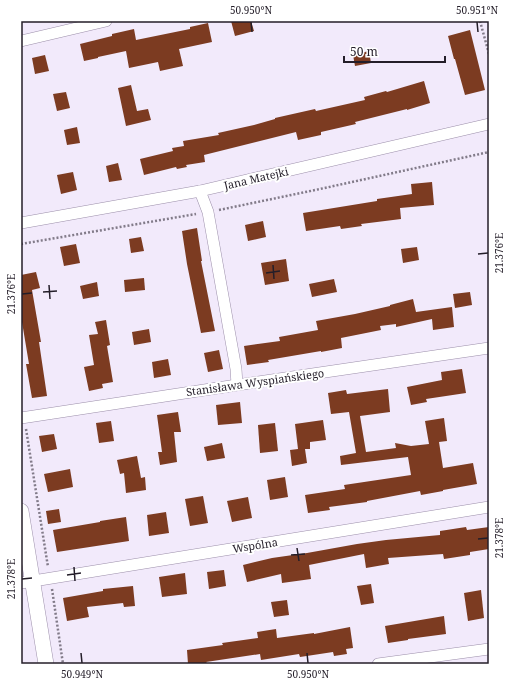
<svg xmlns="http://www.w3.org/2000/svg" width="510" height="685" font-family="'Noto Serif',serif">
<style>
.building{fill:#7c3b21}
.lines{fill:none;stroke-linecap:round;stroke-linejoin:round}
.minor-casing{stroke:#9c8faa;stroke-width:12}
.secondary-casing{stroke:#9c8faa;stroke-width:16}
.path{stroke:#827b89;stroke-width:2.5;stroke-dasharray:2 2;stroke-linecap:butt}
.minor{stroke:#fff;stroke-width:11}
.secondary{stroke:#fff;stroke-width:15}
.ticks{fill:none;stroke:#241e29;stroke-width:1.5}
.labels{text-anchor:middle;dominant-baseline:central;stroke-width:4;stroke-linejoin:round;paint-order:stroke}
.street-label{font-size:11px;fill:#241e29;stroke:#fff}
.neatline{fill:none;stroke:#241e29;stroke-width:1.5}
.ticks-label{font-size:10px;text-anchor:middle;fill:#241e29}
</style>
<rect width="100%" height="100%" fill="#f2eafb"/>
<!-- building -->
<g class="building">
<path d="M231 21H251L254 31 235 36Z"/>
<path d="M208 23 212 42 179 49 183 66 160 71 158 62 129 68 126 51 98 57V58L84 61 80 44 112 36V34L134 29 136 40 190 29V27Z"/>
<path d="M470 30 485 90 465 95 455 59H454L448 36Z"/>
<path d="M369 51 371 63 355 66 353 55Z"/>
<path d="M45 55 49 71 35 74 32 58Z"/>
<path d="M424 81 430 103 407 110V109L355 122 356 124 321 132V135L298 140 296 132 204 155 205 162 186 165 187 167 177 169 176 167 144 175 140 159 173 151 172 148 184 146 183 141 219 135 218 133 254 125 275 119V118L315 109 316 111 365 100 364 97 386 91 387 92Z"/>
<path d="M131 85 137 111 148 109 151 120 126 126 118 88Z"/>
<path d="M66 92 70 108 57 111 53 94Z"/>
<path d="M77 127 80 143 67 145 64 130Z"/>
<path d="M118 163 122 180 109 182 106 166Z"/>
<path d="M73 172 77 190 61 194 57 175Z"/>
<path d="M432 182 434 205 400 208 401 219 361 224 362 226 341 229 340 226 306 231 303 213 377 201V199L412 194 411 184Z"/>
<path d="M263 221 266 237 248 241 245 225Z"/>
<path d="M197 228 202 261H201L215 331 201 333 187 264 182 231Z"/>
<path d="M141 237 144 251 131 253 129 239Z"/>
<path d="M76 244 80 263 64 266 60 247Z"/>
<path d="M417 247 419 260 403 263 401 249Z"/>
<path d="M286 259 289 281 265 285 261 263Z"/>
<path d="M36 272 40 288 32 290 41 342H39L47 396 32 398 26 364H29L21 316V275Z"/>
<path d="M144 278 145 290 125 292 124 280Z"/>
<path d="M334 279 337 292 312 297 309 284Z"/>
<path d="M97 282 99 296 83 299 80 286Z"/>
<path d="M470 292 472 305 455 308 453 294Z"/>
<path d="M413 299 416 312 452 307 454 327 433 330 432 319 396 327V324L380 326 381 330 341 338 342 348 321 352V351L268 360 269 362 247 365 244 346 280 341 279 337 318 330 316 321 355 314 390 306V305Z"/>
<path d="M106 320 110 345 107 346 113 382 102 384 103 388 89 391 84 367 94 365 89 335 98 334 95 322Z"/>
<path d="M149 329 151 342 134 345 132 332Z"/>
<path d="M219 350 223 369 208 372 204 353Z"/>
<path d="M168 359 171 375 154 378 152 362Z"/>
<path d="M462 369 466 393 426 399 427 402 411 405 407 387 442 380 441 372Z"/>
<path d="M388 389 390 412 360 416 366 452 396 448 395 443 411 446 429 444 425 421 444 418 447 441 439 442 443 468 473 463 477 484 443 490V491L421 495 420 491 367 501V502L329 507 330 510 308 513 305 495 345 489 344 485 411 475 408 457 341 465 340 456 356 453 349 412 331 414 328 393 346 390 347 394Z"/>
<path d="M240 402 242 423 218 425 216 405Z"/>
<path d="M178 412 181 432H174L177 462 160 465 158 452H162L157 415Z"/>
<path d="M323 420 326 440 310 442V449H305L307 463 292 466 290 450 298 449 295 424Z"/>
<path d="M111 421 114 441 99 443 96 423Z"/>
<path d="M275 423 278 451 260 453 258 425Z"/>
<path d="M54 434 57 449 42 452 39 436Z"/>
<path d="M222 443 225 458 207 461 204 447Z"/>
<path d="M137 456 141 478 145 477 146 490 126 493 124 473 120 474 117 460Z"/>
<path d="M70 469 73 487 48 492 44 474Z"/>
<path d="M285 477 288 497 270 500 267 480Z"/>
<path d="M203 496 208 523 190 526 185 499Z"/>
<path d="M248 497 252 518 232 522 227 501Z"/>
<path d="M59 509 61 522 48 524 46 511Z"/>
<path d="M166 512 169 533 149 536 147 515Z"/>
<path d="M126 517 129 541 57 552 53 530 100 522V521Z"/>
<path d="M466 527 467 530 489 527V549L470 552V555L444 559 443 554 388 558 389 564 366 568 364 554 309 565 311 579 282 583 281 574 247 582 243 565 272 558 307 553 357 544 386 540 440 535V531Z"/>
<path d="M224 570 226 586 209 589 207 572Z"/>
<path d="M185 573 187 594 162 597 159 577Z"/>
<path d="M371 584 374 603 361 605 357 586Z"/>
<path d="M133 586 135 606 124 607 123 603 87 607 89 617 67 621 63 598 103 591V589Z"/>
<path d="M481 590 484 618 468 621 464 593Z"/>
<path d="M287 600 289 615 274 617 271 602Z"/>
<path d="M444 616 446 634 408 639V640L388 643 385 626Z"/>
<path d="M350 627 353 648 346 649 347 654 334 656 333 652 300 657 299 654 261 660 260 654 206 662 207 663 188 664 187 650 223 645 222 643 258 638 257 632 276 629 277 638 314 633V634Z"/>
</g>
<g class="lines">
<defs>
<g id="minor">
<path d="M21 41 106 21"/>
<path d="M200 191 208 212 236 369 237 385"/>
<path d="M21 223 200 191 489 124"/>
<path d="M21 418 237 385 489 348"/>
<path d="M21 583 489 507"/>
<path d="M378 664 489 649"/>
</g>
<path id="secondary" d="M21 511 46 664"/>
</defs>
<!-- minor casing -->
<use href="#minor" class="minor-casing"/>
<!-- secondary casing -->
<use href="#secondary" class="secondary-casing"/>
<!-- path -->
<g class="path">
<path d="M480 21 489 54"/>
<path d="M219 210 320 189 489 152"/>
<path d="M21 244 196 214"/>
<path d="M26 429 48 567"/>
<path d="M52 589 63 664"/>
</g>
<!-- minor -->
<use href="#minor" class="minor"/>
<!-- secondary -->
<use href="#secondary" class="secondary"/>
</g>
<!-- ticks -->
<path class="ticks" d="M251 22 252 32M477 22 478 32M478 254 488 253M273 265 274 279M266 273 280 271M49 285 50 299M43 292 57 291M22 294 32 293M478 539 488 538M297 548 299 561M291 555 305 554M74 567 75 581M67 575 81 573M22 579 32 578M81 653 82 663M307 653 308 663"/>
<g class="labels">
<!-- street labels -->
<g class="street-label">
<text transform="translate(256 178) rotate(-13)">Jana Matejki</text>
<text transform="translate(255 382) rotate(-8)">Stanisława Wyspiańskiego</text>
<text transform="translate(255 545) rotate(-9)">Wspólna</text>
</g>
</g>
<!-- border -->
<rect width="510" height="685" fill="none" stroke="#ffffff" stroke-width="44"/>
<!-- scale -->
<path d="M344 56v6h101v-6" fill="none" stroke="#241e29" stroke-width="2"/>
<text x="350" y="56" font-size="12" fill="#241e29" stroke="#ffffff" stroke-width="3" paint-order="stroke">50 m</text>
<rect x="22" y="22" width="466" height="641" class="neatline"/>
<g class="ticks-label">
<text x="251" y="14">50.950°N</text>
<text x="477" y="14">50.951°N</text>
<text transform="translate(499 253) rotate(-90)" y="4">21.376°E</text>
<text transform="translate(11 294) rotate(-90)" y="4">21.376°E</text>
<text transform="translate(499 538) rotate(-90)" y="4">21.378°E</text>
<text transform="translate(11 579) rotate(-90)" y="4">21.378°E</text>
<text x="82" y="678">50.949°N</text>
<text x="308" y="678">50.950°N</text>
</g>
</svg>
